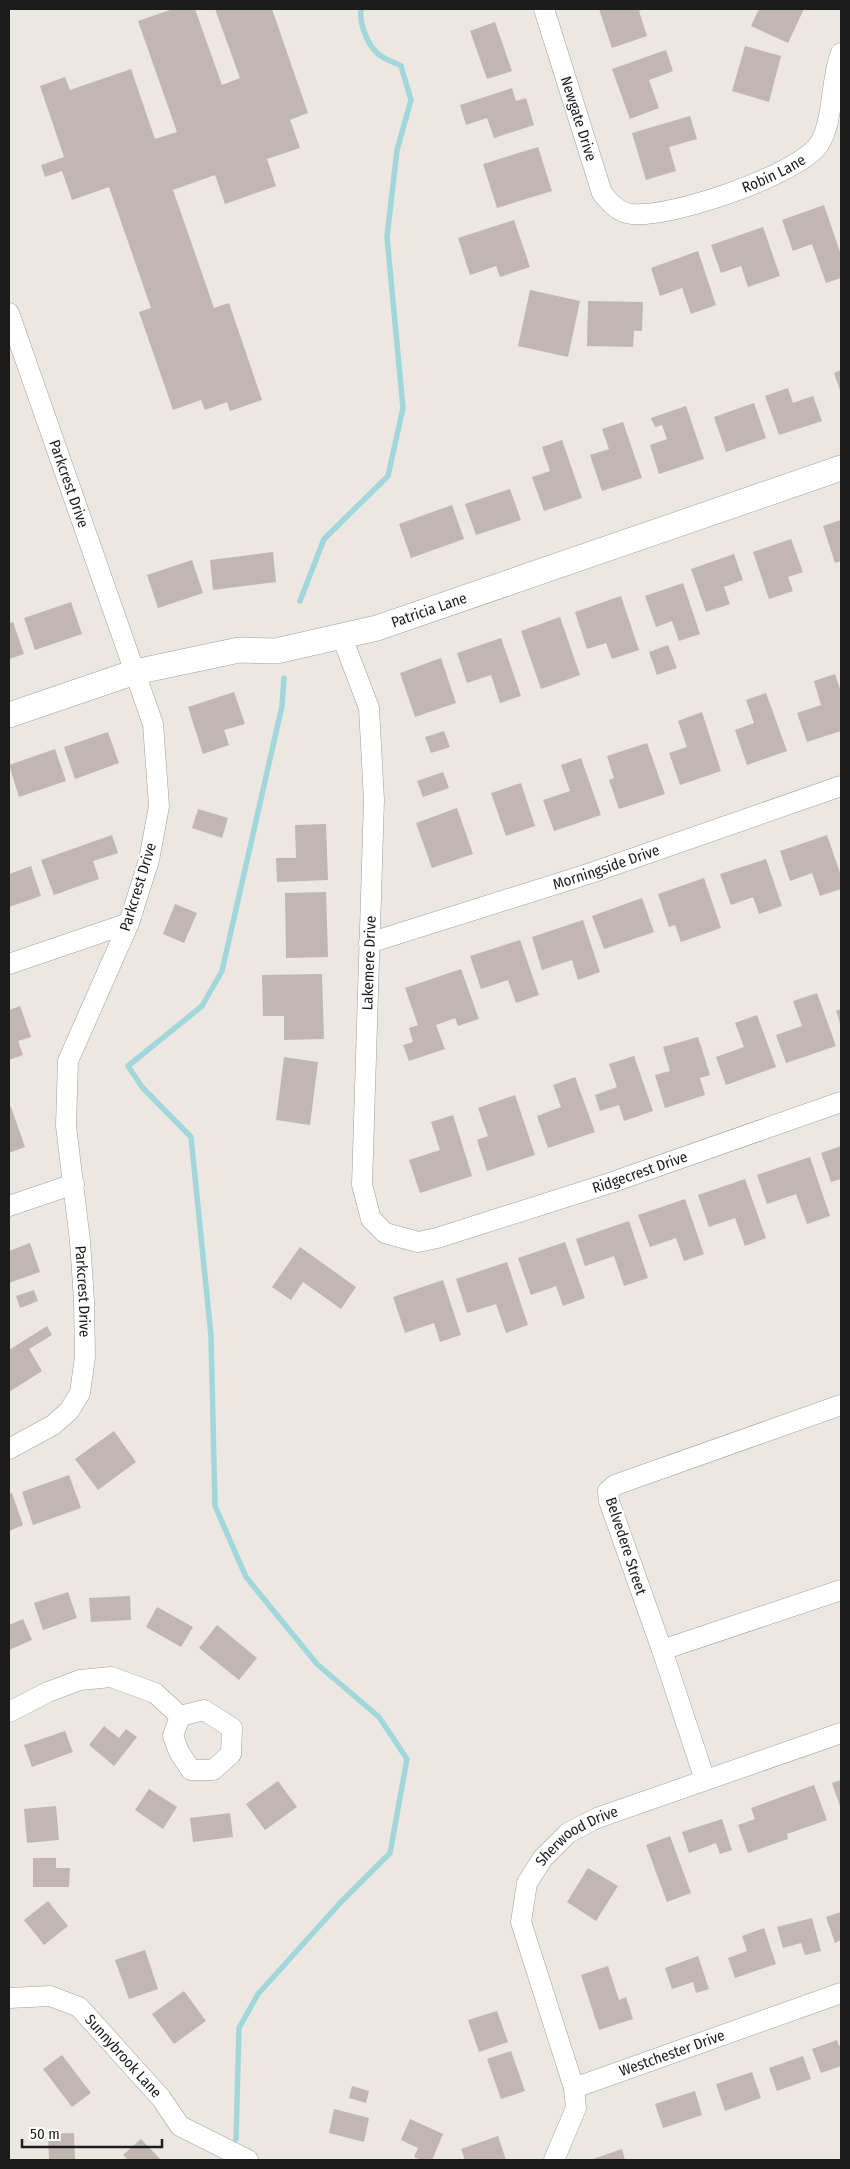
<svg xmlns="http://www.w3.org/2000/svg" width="850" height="2169" font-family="'Fira Sans Condensed',sans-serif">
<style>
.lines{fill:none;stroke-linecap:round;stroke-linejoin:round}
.stream{stroke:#a1d6db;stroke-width:5.5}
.building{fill:#c1b6b1}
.minor-casing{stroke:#9f9f9f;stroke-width:21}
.tertiary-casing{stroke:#9f9f9f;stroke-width:26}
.minor{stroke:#fff;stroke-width:20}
.tertiary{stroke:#fff;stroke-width:25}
.labels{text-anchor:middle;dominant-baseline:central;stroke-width:5;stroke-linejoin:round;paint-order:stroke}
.street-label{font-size:15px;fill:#1b1b1b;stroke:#fff}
</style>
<rect width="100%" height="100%" fill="#ede7e1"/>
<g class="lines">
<!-- stream -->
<g class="stream">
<path d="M300 601 324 539 388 476 403 408 387 237 397 150 411 100 401 66C394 62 383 59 377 53 367 43 359 23 361 9"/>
<path d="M236 2139 239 2028 258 1994 340 1903 390 1853 407 1759 379 1717 317 1664 246 1577 215 1506 211 1336 191 1137 142 1087 128 1066 202 1006 222 971 282 706 284 678"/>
</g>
</g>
<!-- building -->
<g class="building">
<path d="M173 9H195L222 85 240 78 215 9H272L308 113 290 120 300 148 267 159 276 186 225 204 215 175 173 190 214 308 229 303 262 400 230 411 227 402 205 410 201 400 173 410 139 312 151 308 109 187 72 200 62 171 45 177 41 165 64 157 40 86 65 77 70 90 131 69 155 139 177 132 138 21Z"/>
<path d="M599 9H644L639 11 647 36 612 48Z"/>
<path d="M759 9H804L788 43 751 26Z"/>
<path d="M495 22 512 71 487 79 470 31Z"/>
<path d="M745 46 781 56 769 102 732 91Z"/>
<path d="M666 50 673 71 649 80 659 108 630 119 612 69Z"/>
<path d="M512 88 516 101 526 98 534 125 494 138 487 118 466 125 460 105Z"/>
<path d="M690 116 697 139 669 147 676 171 646 180 632 133Z"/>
<path d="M538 147 552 191 497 208 483 164Z"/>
<path d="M824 205 841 255V278L826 283 812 244 793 251 782 220Z"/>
<path d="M514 220 530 267 500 277 496 266 470 275 458 238Z"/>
<path d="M763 227 780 276 748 287 741 266 721 273 711 245Z"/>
<path d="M698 251 716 305 691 314 682 288 660 296 651 268Z"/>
<path d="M530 290 580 301 568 357 518 346Z"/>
<path d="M588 301 643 302 642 331H634L633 347 587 346Z"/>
<path d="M841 370V393L834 373Z"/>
<path d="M788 388 793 403 813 396 822 421 779 435 765 396Z"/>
<path d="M754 403 766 438 726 452 714 417Z"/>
<path d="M686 406 704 459 659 474 650 445 667 439 662 425 655 427 651 418Z"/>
<path d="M623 422 642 478 602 491 590 455 609 449 602 429Z"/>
<path d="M562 440 582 498 544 511 532 477 550 471 542 447Z"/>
<path d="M510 489 521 520 476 535 465 504Z"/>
<path d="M452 505 464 539 411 558 399 524Z"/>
<path d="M841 520V561L835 563 823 526Z"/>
<path d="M791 539 803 572 788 577 793 591 769 599 753 552Z"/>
<path d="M273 552 276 582 213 590 210 560Z"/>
<path d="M734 554 743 580 724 587 730 604 706 612 691 569Z"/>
<path d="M192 560 203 593 158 608 147 575Z"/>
<path d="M683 583 700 634 679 641 672 621 656 627 645 596Z"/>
<path d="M621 596 639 650 612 659 606 643 587 649 575 612Z"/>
<path d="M71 602 82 634 35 650 24 618Z"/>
<path d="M560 617 580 675 541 689 521 631Z"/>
<path d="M13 622 24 654 9 659V623Z"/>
<path d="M501 638 521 696 500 703 491 675 467 683 457 653Z"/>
<path d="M668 645 677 668 657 675 649 652Z"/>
<path d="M441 658 456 703 415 717 400 673Z"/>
<path d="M835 674 841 692V731L807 742 797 713 821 705 814 681Z"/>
<path d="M234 692 245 724 224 730 229 745 203 754 188 707Z"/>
<path d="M766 693 787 751 747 765 735 730 754 723 746 700Z"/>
<path d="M702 712 721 771 680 785 669 753 687 747 678 721Z"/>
<path d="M444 731 450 747 431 753 425 737Z"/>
<path d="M108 732 119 763 75 779 64 747Z"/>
<path d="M647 743 665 794 619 809 609 780 614 778 607 756Z"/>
<path d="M55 749 66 781 19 797 9 765Z"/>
<path d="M581 758 601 815 554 831 543 800 570 791 561 765Z"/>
<path d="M443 772 449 788 423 797 417 781Z"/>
<path d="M521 783 535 826 506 836 491 793Z"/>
<path d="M457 808 473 854 432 868 416 823Z"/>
<path d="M198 809 228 818 222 838 192 828Z"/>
<path d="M326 824 328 880 277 882 276 858H296L295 825Z"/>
<path d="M112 835 118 853 93 861 99 879 54 895 41 860Z"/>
<path d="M827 835 841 876V889L820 896 812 873 790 881 780 851Z"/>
<path d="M766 859 782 906 759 914 753 897 731 905 720 874Z"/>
<path d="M31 866 41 896 9 907V874Z"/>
<path d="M704 878 721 928 681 942 675 925 669 927 658 894Z"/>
<path d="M326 892 328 957 286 958 285 893Z"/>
<path d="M642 898 654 932 604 949 592 916Z"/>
<path d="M175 904 197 913 184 943 163 934Z"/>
<path d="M583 920 600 972 578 980 572 960 542 970 532 937Z"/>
<path d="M520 940 539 995 516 1003 508 980 481 989 470 956Z"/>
<path d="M461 969 479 1019 458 1026 455 1018 436 1025 445 1049 409 1061 403 1045 413 1042 409 1028 418 1025 405 988Z"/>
<path d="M322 974 324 1039 284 1040V1016H263L262 975Z"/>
<path d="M817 993 836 1046 786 1063 776 1035 802 1026 793 1001Z"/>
<path d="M20 1006 31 1037 18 1041 23 1055 9 1060V1010Z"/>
<path d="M841 1009V1026L836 1011Z"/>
<path d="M757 1015 776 1067 726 1085 716 1057 744 1047 735 1023Z"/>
<path d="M698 1037 710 1075 700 1078 705 1095 665 1108 655 1075 670 1071 663 1047Z"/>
<path d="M634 1056 653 1111 624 1121 619 1105 600 1111 595 1095 617 1087 609 1064Z"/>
<path d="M284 1057 318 1062 310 1125 276 1120Z"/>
<path d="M575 1077 595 1132 548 1148 537 1116 561 1107 553 1085Z"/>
<path d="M515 1095 535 1155 487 1171 477 1140 488 1136 478 1108Z"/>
<path d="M9 1107H11L25 1147 9 1153Z"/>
<path d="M453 1115 472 1176 420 1193 409 1160 440 1150 431 1122Z"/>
<path d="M841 1146V1179L831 1182 821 1153Z"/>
<path d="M810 1157 830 1216 807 1224 796 1194 767 1204 757 1175Z"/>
<path d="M745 1179 766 1238 745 1246 735 1218 709 1227 698 1195Z"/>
<path d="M685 1199 704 1254 684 1261 676 1238 650 1247 638 1215Z"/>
<path d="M629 1221 648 1278 624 1286 614 1256 585 1266 576 1239Z"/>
<path d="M565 1242 585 1298 563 1306 556 1286 531 1295 518 1258Z"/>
<path d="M30 1243 40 1272 9 1283V1251Z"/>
<path d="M300 1247 356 1287 341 1309 303 1282 291 1300 272 1287Z"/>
<path d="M507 1262 528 1325 506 1333 496 1304 467 1313 456 1279Z"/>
<path d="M443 1280 461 1335 440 1342 434 1323 405 1333 393 1297Z"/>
<path d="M34 1290 38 1301 20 1308 16 1296Z"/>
<path d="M47 1326 52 1335 29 1349 42 1371 9 1392V1350Z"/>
<path d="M114 1431 136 1462 98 1490 75 1459Z"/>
<path d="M69 1475 81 1508 33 1525 22 1492Z"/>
<path d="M12 1493 23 1525 9 1531V1494Z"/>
<path d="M68 1592 77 1618 43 1630 34 1603Z"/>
<path d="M130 1596 131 1620 91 1622 89 1598Z"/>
<path d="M157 1607 193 1627 181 1647 146 1627Z"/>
<path d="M23 1619 32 1640 9 1650V1625Z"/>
<path d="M217 1625 257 1658 239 1680 199 1648Z"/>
<path d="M104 1726 119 1738 126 1729 137 1737 114 1766 89 1745Z"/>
<path d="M65 1731 73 1752 32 1767 24 1745Z"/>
<path d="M841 1780V1809L832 1783Z"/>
<path d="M278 1781 297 1807 265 1830 246 1804Z"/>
<path d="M814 1785 827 1820 787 1834 788 1839 748 1853 738 1825 755 1819 751 1808Z"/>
<path d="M149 1789 177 1807 163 1829 135 1810Z"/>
<path d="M56 1806 59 1840 27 1843 24 1809Z"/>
<path d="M230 1813 233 1837 193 1842 190 1818Z"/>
<path d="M722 1819 732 1850 720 1854 716 1843 689 1853 682 1832Z"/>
<path d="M670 1836 691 1893 667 1902 646 1845Z"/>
<path d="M33 1858H56V1868H70L69 1887H33Z"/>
<path d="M588 1868 618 1886 596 1921 567 1902Z"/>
<path d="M48 1901 68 1926 44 1945 24 1920Z"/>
<path d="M841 1912V1940L835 1943 826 1917Z"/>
<path d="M812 1918 821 1951 805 1955 801 1943 783 1948 777 1927Z"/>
<path d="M764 1928 776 1964 735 1978 728 1958 747 1951 742 1936Z"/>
<path d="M145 1950 158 1989 129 1999 115 1960Z"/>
<path d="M698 1956 709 1989 696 1993 693 1982 672 1989 665 1968Z"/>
<path d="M608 1966 619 2000 626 1997 633 2019 599 2030 581 1975Z"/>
<path d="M184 1991 206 2021 174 2044 152 2014Z"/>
<path d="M497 2011 508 2042 479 2052 468 2020Z"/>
<path d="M837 2040 839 2046 841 2045V2066L821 2073 812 2049Z"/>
<path d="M511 2051 525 2091 501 2099 487 2059Z"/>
<path d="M62 2055 91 2093 72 2107 43 2069Z"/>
<path d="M803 2056 811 2079 777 2091 769 2068Z"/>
<path d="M752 2072 761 2098 725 2111 716 2084Z"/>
<path d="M352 2086 369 2091 366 2103 349 2098Z"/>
<path d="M695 2091 702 2115 663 2128 655 2104Z"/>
<path d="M334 2109 369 2118 364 2142 329 2133Z"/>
<path d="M410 2119 443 2134 432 2160H422L414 2157 418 2148 401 2140Z"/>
<path d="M74 2133 75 2160H49L48 2134Z"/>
<path d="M498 2136 506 2160H465L461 2149Z"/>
<path d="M141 2139 161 2160H128L123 2155Z"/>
<path d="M622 2149 625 2160H590Z"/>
</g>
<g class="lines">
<defs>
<g id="minor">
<path id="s1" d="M544 9 602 193C610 203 619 213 632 214 671 218 790 177 816 148 834 129 830 79 841 53"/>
<path id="s2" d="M9 313 153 724 159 806 149 860 129 923 68 1061 66 1126 80 1241 84 1301 85 1357 80 1393 69 1411 53 1425 9 1449"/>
<path id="s3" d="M342 637 369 708 374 800 362 1185 371 1219 385 1233 418 1242 437 1238 610 1183 841 1102"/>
<path id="s4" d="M369 943 591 873 841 786"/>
<path d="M9 964 129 923"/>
<path d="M9 1206 74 1184"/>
<path d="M662 1650 841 1590"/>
<path d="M204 1710 232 1728 231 1754 213 1770H191L179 1752 173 1736 180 1716Z"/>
<path d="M9 1712 48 1692 80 1680 111 1677 155 1693 180 1716"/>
<path d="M705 1780 662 1650 609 1501 608 1491 615 1485 841 1405"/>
<path id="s5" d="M9 1998 50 1996 79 2007 161 2098 180 2126 248 2160"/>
<path id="s6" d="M574 2088 841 1993"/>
<path id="s7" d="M554 2160 576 2108 574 2088 521 1922 527 1883 543 1858 568 1833 597 1818 841 1733"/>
</g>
<g id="tertiary">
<path id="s8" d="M9 715 135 672 239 650 276 651 377 628 841 468"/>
</g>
</defs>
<!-- minor casing -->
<use href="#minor" class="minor-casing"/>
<!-- tertiary casing -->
<use href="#tertiary" class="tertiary-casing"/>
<!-- minor -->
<use href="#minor" class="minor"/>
<!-- tertiary -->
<use href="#tertiary" class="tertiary"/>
</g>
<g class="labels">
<!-- street labels -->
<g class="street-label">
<text stroke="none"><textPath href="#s1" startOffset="115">Newgate Drive</textPath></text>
<text stroke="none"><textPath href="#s1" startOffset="379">Robin Lane</textPath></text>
<text stroke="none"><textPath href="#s2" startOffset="181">Parkcrest Drive</textPath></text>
<text stroke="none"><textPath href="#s8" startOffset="435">Patricia Lane</textPath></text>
<text stroke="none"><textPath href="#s4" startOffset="249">Morningside Drive</textPath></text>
<text transform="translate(138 887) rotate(-73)">Parkcrest Drive</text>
<text transform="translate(369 963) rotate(-88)">Lakemere Drive</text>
<text stroke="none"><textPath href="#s3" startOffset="875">Ridgecrest Drive</textPath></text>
<text stroke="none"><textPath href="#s2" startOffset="1021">Parkcrest Drive</textPath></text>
<text transform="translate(626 1546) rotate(72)">Belvedere Street</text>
<text stroke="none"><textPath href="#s7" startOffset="361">Sherwood Drive</textPath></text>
<text stroke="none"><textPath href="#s6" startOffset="104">Westchester Drive</textPath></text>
<text stroke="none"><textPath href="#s5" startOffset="138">Sunnybrook Lane</textPath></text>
</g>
</g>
<!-- border -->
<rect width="850" height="2169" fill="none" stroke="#1b1b1b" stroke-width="20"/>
<!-- scale -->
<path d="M22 2139v8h140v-8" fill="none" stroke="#1b1b1b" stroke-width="2.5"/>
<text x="30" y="2139" font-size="15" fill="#1b1b1b" stroke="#ffffff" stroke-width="4" paint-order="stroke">50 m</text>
</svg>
